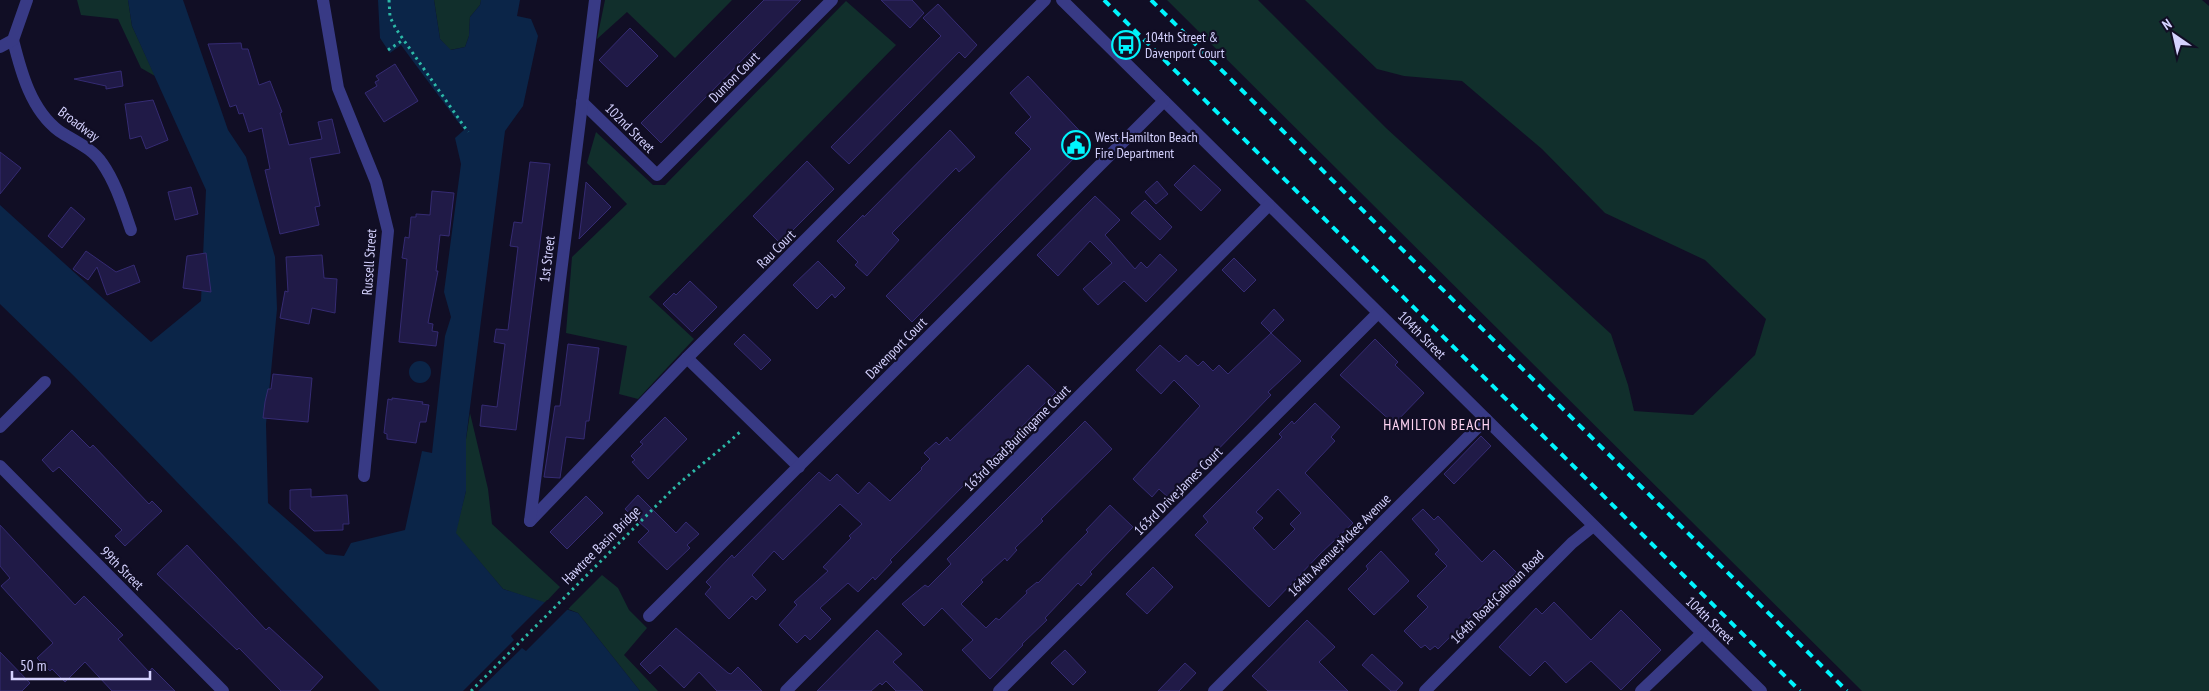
<svg xmlns="http://www.w3.org/2000/svg" width="2209" height="691" font-family="'PT Sans Narrow',sans-serif">
<style>
.green{fill:#112f2c}
.water{fill:#0b2548}
.pier{fill:#110e25}
.building{fill:#201a47;stroke:#352b73;fill-rule:evenodd}
.lines{fill:none;stroke-linecap:round;stroke-linejoin:round}
.path{stroke:#2cb9a8;stroke-width:3;stroke-dasharray:2.5 4;stroke-linecap:butt}
.minor{stroke:#383a85;stroke-width:12}
.rail{stroke:#00f4fd;stroke-width:4;stroke-dasharray:8 6;stroke-linecap:butt}
.labels{text-anchor:middle;dominant-baseline:central;stroke-width:4.5;stroke-linejoin:round;paint-order:stroke}
.poi-label{font-size:14px;fill:#d5d2ff;stroke:#110e25;text-anchor:start}
.street-label{font-size:14px;fill:#d5d2ff;stroke:#110e25}
.neighbourhood-label{font-size:15px;letter-spacing:1px;fill:#ffd4f2;stroke:#110e25}
</style>
<rect width="100%" height="100%" fill="#110e25"/>
<!-- green -->
<g class="green">
<path d="M77 0H128L132 26 155 76 141 68 118 19 81 15Z"/>
<path d="M434 0H481L480 5 470 17 469 36 465 47 450 50 440 39Z"/>
<path d="M605 0H732L675 58 627 12 597 39Z"/>
<path d="M1167 0H1258L1386 128 1611 334 1628 385 1634 411 1693 415 1755 355 1766 319 1705 260 1605 213 1542 149 1462 81 1404 76 1377 69 1305 0H2202L2209 6V691H1862Z"/>
<path d="M846 1 896 45 649 297 694 339 638 399 619 394 627 346 566 333 572 257 627 204 587 163 596 132 653 185H665Z"/>
<path d="M470 413 488 489 492 524 560 587 545 603 503 589 455 533 466 491V439Z"/>
<path d="M602 575 618 588 629 610 647 628 624 655 658 691H640L578 613 568 609Z"/>
</g>
<!-- water -->
<g class="water">
<path d="M128 0H183L228 130 246 157 275 257 277 309 266 424 268 503 326 554 344 556 351 543 405 530 422 451 432 453 445 336 451 317 444 292 461 164 455 138 464 130 401 45 390 53 380 38 378 0H434L440 39 451 50 465 47 469 36 470 17 480 5 481 0H520L517 16 531 19 538 36 523 106 505 131 466 439V491L456 533 503 589 578 613 640 691H380L74 376 0 304V205L151 342 201 301 206 190 132 26Z"/>
<circle cx="420" cy="372" r="11"/>
</g>
<!-- pier -->
<path class="pier" d="M547 600 570 607 526 651 522 648 478 691H463L514 640 511 636Z"/>
<!-- building -->
<g class="building">
<path d="M764 0H801L661 143 641 123Z"/>
<path d="M881 0H912L924 13 910 28Z"/>
<path d="M938 4 977 45 965 58 959 52 849 164 831 147 941 36 923 18Z"/>
<path d="M630 28 658 56 627 87 599 60Z"/>
<path d="M241 43 242 49H248L259 85 270 81 282 112 280 113 289 145 322 139 318 122 332 119 340 153 310 158 320 206 315 207 319 225 280 234 265 170 270 169 262 128 249 132 243 113 239 114 236 105 230 107 208 44Z"/>
<path d="M395 64 418 101 384 122 365 93 377 86 375 82 379 80 376 76Z"/>
<path d="M121 71 123 86 106 89V86L74 79Z"/>
<path d="M1028 76 1090 142 912 322 886 296 1031 149 1015 133 1031 117 1010 93Z"/>
<path d="M153 100 168 140 146 149 141 136 130 139 125 104Z"/>
<path d="M950 130 975 157 959 172 956 168 892 233 899 240 867 276 855 265 858 262 837 241 863 215 864 217Z"/>
<path d="M0 152 21 168 0 194Z"/>
<path d="M807 161 834 189 780 243 753 216Z"/>
<path d="M530 162 550 164 516 430 480 426 482 405 497 407 505 344 494 342 496 329 508 330 518 247 510 246 514 222 522 223Z"/>
<path d="M1194 165 1221 190 1201 211 1174 185Z"/>
<path d="M1157 181 1168 194 1156 204 1145 192Z"/>
<path d="M586 182 611 207 579 239Z"/>
<path d="M191 187 198 214 175 220 168 192Z"/>
<path d="M432 191 454 193 449 236 440 235 436 271H438L428 323 433 324 432 331 438 332 436 346 399 342 407 259 402 258 405 237 409 238 411 217H416V214L430 215Z"/>
<path d="M1095 196 1120 220 1105 235 1135 269 1141 262 1147 268 1160 254 1177 270 1146 302 1124 281 1098 305 1083 289 1112 263 1090 241 1058 276 1037 255Z"/>
<path d="M1145 200 1172 227 1160 240 1131 213Z"/>
<path d="M71 207 85 219 62 248 48 236Z"/>
<path d="M86 251 116 272 134 265 140 282 107 295 97 267 88 280 73 269Z"/>
<path d="M206 253 211 292 183 288 187 256Z"/>
<path d="M322 255 324 278 337 279 335 313 312 308 309 324 280 318 285 291 288 292 286 257Z"/>
<path d="M1234 258 1256 280 1244 292 1222 270Z"/>
<path d="M818 261 845 288 835 298 832 294 817 309 793 285Z"/>
<path d="M690 281 717 307 692 332 663 304 674 293 676 295Z"/>
<path d="M1274 309 1284 320 1271 333 1301 361 1268 392 1271 395 1170 499 1159 489 1152 497 1133 479 1200 406 1174 380 1161 394 1136 370 1160 345 1179 362 1186 355 1198 366 1203 361 1213 371 1219 365 1228 374 1271 333 1261 323Z"/>
<path d="M744 334 771 360 761 370 734 344Z"/>
<path d="M1375 339 1398 362 1395 365 1424 393 1394 424 1340 375Z"/>
<path d="M568 344 599 348 589 421H586L584 439 566 437 560 478 544 477 555 406H560Z"/>
<path d="M1028 365 1056 392 890 560 892 562 875 580 873 577 858 592 848 583 820 608 831 619 810 640 805 635 797 643 779 625 797 605 794 602 828 571 823 567 851 538 849 536 862 524 840 504 783 560 774 551 752 575 766 590 756 600 752 596 729 619 705 594 711 587 706 582 732 555 734 558 819 472 830 481 837 474 858 494 869 482 890 501 922 469 921 468 930 459 924 453 936 442 939 445 947 437 950 441Z"/>
<path d="M273 374 312 378 308 422 263 418 265 402 268 389H271Z"/>
<path d="M392 398 423 402 422 404 429 405 426 422H420L416 443 387 439V434L384 433 386 415 388 399 392 400Z"/>
<path d="M1315 403 1340 427 1331 437 1335 441 1305 473 1353 523 1320 554 1269 607 1195 535 1208 522 1203 516 1282 437 1279 434 1292 421 1294 424ZM1278 489 1301 513 1290 524 1295 529 1274 550 1253 528 1263 518 1256 512Z"/>
<path d="M665 417 687 439 648 479 632 462 635 460 631 456 643 444 640 442Z"/>
<path d="M1085 421 1112 449 1041 519 1043 521 1015 548 1017 550 1007 561 1005 558 981 580 983 582 961 604 986 628 996 618 999 620 1027 593 1026 591 1037 582 1038 583 1088 532 1086 530 1110 505 1133 527 1090 572 1092 574 1081 586 1078 583 1045 618 1047 620 1022 644 1023 645 990 679 962 650 973 640 942 608 924 626 902 604 925 585 928 587 951 564 947 559Z"/>
<path d="M72 430 90 448 93 445 149 504 152 501 162 511 125 546 115 536 122 530 59 467 53 472 42 460Z"/>
<path d="M1481 436 1491 446 1454 484 1444 474Z"/>
<path d="M311 489V497L347 495 349 524H343V530L314 531 290 509V490Z"/>
<path d="M638 495 676 533 686 522 699 534 687 545 690 548 667 570 638 542 649 531 625 509Z"/>
<path d="M586 496 603 513 567 549 550 532Z"/>
<path d="M1423 509 1434 520 1438 516 1482 562 1494 550 1516 572 1438 649 1435 646 1430 650 1425 645 1421 648 1404 631 1428 607 1417 596 1447 566 1435 554 1439 550 1412 519Z"/>
<path d="M0 525 75 605 84 596 123 635 118 639 149 672 152 668 175 691H112L85 662 65 682 52 669 50 671 37 658 53 643 1 586 10 578 0 566Z"/>
<path d="M187 545 266 630 269 627 323 677 310 691H281L239 648 237 650 157 574Z"/>
<path d="M1381 551 1409 581 1374 615 1348 589 1368 569 1366 566Z"/>
<path d="M1153 567 1173 587 1147 614 1126 594Z"/>
<path d="M1554 602 1591 640 1621 610 1661 650 1621 690 1591 661 1566 683 1545 661 1530 676 1499 647 1536 608 1542 614Z"/>
<path d="M1307 620 1335 647 1319 662 1348 691H1268L1252 676Z"/>
<path d="M676 628 728 673 731 674 738 667 762 691H717L699 672 684 688 660 665 650 674 640 664Z"/>
<path d="M877 630 902 654 893 662 923 691H896L886 681 882 685 880 683 871 691H817Z"/>
<path d="M1065 650 1086 672 1073 685 1051 663Z"/>
<path d="M0 652 30 683 22 691H0Z"/>
<path d="M1372 654 1403 683 1396 691H1391L1362 665Z"/>
<path d="M1185 663 1196 673 1179 691H1158Z"/>
</g>
<g class="lines">
<!-- path -->
<g class="path">
<path d="M389 0 390 17 396 29 468 132"/>
<path d="M388 50 403 40"/>
<path d="M471 691 673 489C696 468 720 451 742 430"/>
</g>
<!-- minor -->
<g class="minor">
<path d="M323 0 338 88 376 182 388 231 364 476"/>
<path d="M1062 0 1761 691"/>
<path d="M13 40C21 72 31 110 59 131 74 141 92 148 102 163 116 183 123 207 131 230"/>
<path d="M0 47 13 40 27 0"/>
<path d="M582 102 657 175 832 0"/>
<path d="M687 358 799 467"/>
<path d="M0 427 45 382"/>
<path d="M0 466 223 691"/>
<path d="M530 521 687 358 1045 0"/>
<path d="M530 521 595 0"/>
<path d="M649 616 1164 101"/>
<path d="M786 691 1269 205"/>
<path d="M999 691 1378 313"/>
<path d="M1214 691 1486 419"/>
<path d="M1425 691 1572 543 1592 527"/>
<path d="M1641 691 1702 633"/>
</g>
<!-- rail -->
<g class="rail">
<path d="M1104 0 1800 691"/>
<path d="M1151 0 1847 691"/>
</g>
</g>
<!-- icons -->
<defs>
<symbol id="bus-ring" viewBox="-11 -11 22 22"><circle r="9.5" fill="#110e25" stroke="#00f4fd" stroke-width="1.5"/><path d="M-5-6H5V4H4V6H2V4H-2V6H-4V4H-5ZM-3.5-4V0h7V-4ZM-3.5 1.2v1.5H-2V1.2ZM2 1.2v1.5H3.5V1.2Z" fill="#00f4fd"/></symbol>
<symbol id="civic-ring" viewBox="-11 -11 22 22"><circle r="9.5" fill="#110e25" stroke="#00f4fd" stroke-width="1.5"/><path d="M-.6-6.5H3V-4.5H.6V-3L4-1V1h2V6H-6V1h2V-1L-.6-3ZM-1.2 2.5V6h2.4V2.5Z" fill="#00f4fd"/></symbol>
</defs>
<g fill-rule="evenodd">
<use href="#bus-ring" x="1110" y="29" width="32" height="32"/>
<use href="#civic-ring" x="1060" y="129" width="32" height="32"/>
</g>
<g class="labels">
<!-- poi labels -->
<g class="poi-label">
<text x="1145" y="37">104th Street &amp;<tspan x="1145" dy="16">Davenport Court</tspan></text>
<text x="1095" y="137">West Hamilton Beach<tspan x="1095" dy="16">Fire Department</tspan></text>
</g>
<!-- street labels -->
<g class="street-label">
<text transform="translate(734 77) rotate(-45)">Dunton Court</text>
<text transform="translate(79 124) rotate(37)">Broadway</text>
<text transform="translate(630 128) rotate(45)">102nd Street</text>
<text transform="translate(776 249) rotate(-45)">Rau Court</text>
<text transform="translate(547 259) rotate(-83)">1st Street</text>
<text transform="translate(369 262) rotate(-86)">Russell Street</text>
<text transform="translate(1422 335) rotate(45)">104th Street</text>
<text transform="translate(896 348) rotate(-45)">Davenport Court</text>
<text transform="translate(1017 438) rotate(-45)">163rd Road;Burlingame Court</text>
<text transform="translate(1178 491) rotate(-45)">163rd Drive;James Court</text>
<text transform="translate(601 545) rotate(-45)">Hawtree Basin Bridge</text>
<text transform="translate(1339 545) rotate(-45)">164th Avenue;Mckee Avenue</text>
<text transform="translate(122 568) rotate(45)">99th Street</text>
<text transform="translate(1497 597) rotate(-45)">164th Road;Calhoun Road</text>
<text transform="translate(1710 620) rotate(44)">104th Street</text>
</g>
<!-- neighbourhood labels -->
<g class="neighbourhood-label">
<text x="1437" y="424">HAMILTON BEACH</text>
</g>
</g>
<!-- north arrow -->
<g transform="translate(2174 35) rotate(326)" stroke="#110e25" stroke-width="4" paint-order="stroke">
<path d="M0-4L9 19L0 12L-9 19Z" fill="#d5d2ff"/>
<text y="-8" font-size="14" font-weight="bold" text-anchor="middle" fill="#d5d2ff">N</text>
</g>
<!-- scale -->
<path d="M12 671v8h138v-8" fill="none" stroke="#d5d2ff" stroke-width="2.5"/>
<text x="20" y="671" font-size="15" fill="#d5d2ff" stroke="#110e25" stroke-width="4" paint-order="stroke">50 m</text>
</svg>
